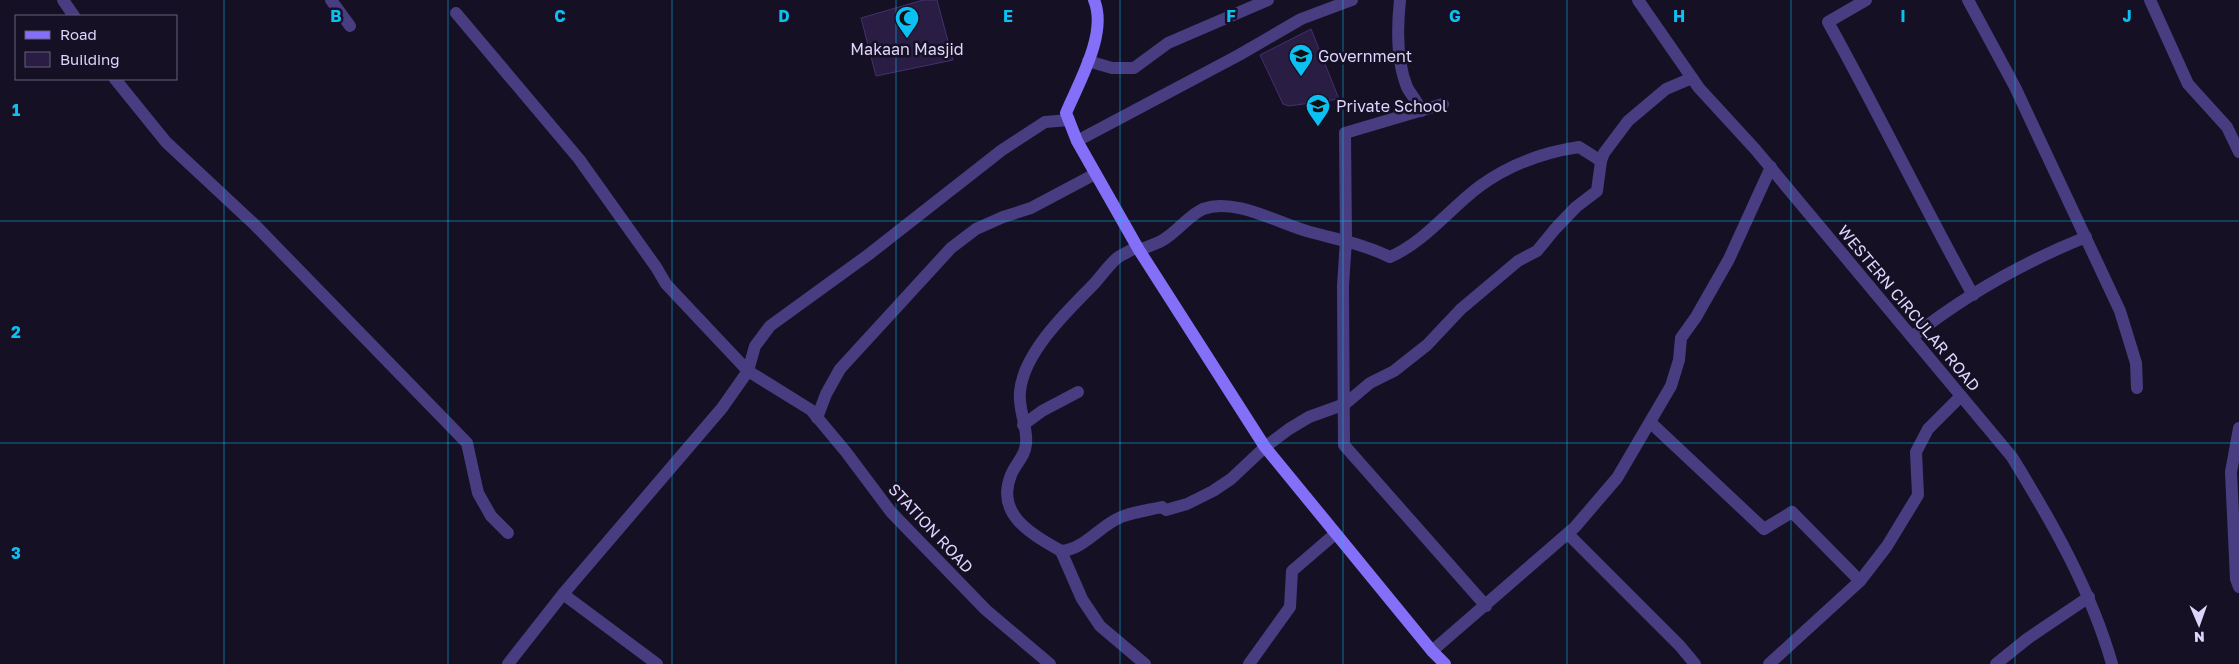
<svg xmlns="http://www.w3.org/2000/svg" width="2239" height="664" font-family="'Golos Text',sans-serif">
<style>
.building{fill:#291d44;stroke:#44306f}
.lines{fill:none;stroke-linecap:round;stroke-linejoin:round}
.minor{stroke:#483d81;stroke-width:12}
.tertiary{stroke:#483d81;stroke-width:12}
.secondary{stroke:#8470f8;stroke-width:12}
.grid{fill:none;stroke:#0bc0f3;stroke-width:1;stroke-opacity:0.55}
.labels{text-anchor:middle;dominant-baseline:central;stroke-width:5;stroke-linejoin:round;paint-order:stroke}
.poi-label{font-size:16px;fill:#ded5fd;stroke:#161024;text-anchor:start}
.street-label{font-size:16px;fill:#ded5fd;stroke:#161024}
.grid-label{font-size:16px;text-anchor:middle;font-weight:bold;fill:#0bc0f3;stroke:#161024;stroke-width:5;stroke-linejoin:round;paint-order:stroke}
</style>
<rect width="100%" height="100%" fill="#161024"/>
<!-- building -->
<g class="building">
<path d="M923 0H937L953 60 876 76 861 18Z"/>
<path d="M1311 29 1339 99 1289 106 1283 104 1260 55Z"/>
</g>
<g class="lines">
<!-- minor -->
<g class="minor">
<path d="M63 0 74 16"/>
<path d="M331 0 350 26"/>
<path d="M1400 0C1397 28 1396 60 1407 87 1411 95 1418 102 1421 111"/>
<path d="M1866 0 1828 22C1878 112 1923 205 1973 295"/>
<path d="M1968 0 2015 87 2120 311 2136 363 2137 388"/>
<path d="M2150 0 2188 84 2227 127 2239 152"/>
<path d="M456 13 579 159 656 267 666 284 748 371 811 410 846 452 891 512 986 610 1050 664"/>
<path d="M1088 61 1112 68H1134L1168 43 1268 0"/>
<path d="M115 79 166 142 254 224 467 443 478 493 491 516 508 533"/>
<path d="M1443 104 1345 133 1346 240 1343 286 1344 445 1486 606"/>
<path d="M1137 247C1130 251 1123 254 1117 258 1108 266 1102 275 1094 284 1068 310 1023 353 1020 392 1018 410 1028 427 1026 444 1025 457 1015 464 1011 475 995 514 1031 534 1061 551 1085 549 1099 526 1121 517 1133 512 1149 510 1162 507L1166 510 1187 504 1213 491 1231 479 1265 447 1289 429 1309 417 1345 404 1370 383 1394 371 1427 345 1461 309 1518 261 1537 251 1555 229 1576 207 1597 191 1601 161 1604 153 1628 121 1666 89 1692 78"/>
<path d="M1139 250C1147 247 1156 244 1163 240 1178 231 1188 216 1203 209 1236 197 1279 224 1310 232 1339 240 1363 244 1390 257 1426 241 1449 209 1480 186 1509 165 1545 152 1579 147L1601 161"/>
<path d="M1912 337C1964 296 2024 262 2086 237"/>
<path d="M817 418 826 394 840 369 951 248 976 229 1003 217 1031 208 1095 174"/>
<path d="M1651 423 1764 529 1792 512 1860 581"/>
<path d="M1023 425 1042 411 1078 392"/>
<path d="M2239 428 2231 472 2236 579 2239 587"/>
<path d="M1568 534 1680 646 1695 664"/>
<path d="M1061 551 1082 599 1100 626 1145 664"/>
<path d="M563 594 657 664"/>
<path d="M1432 651 1575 527 1617 478 1671 386 1679 360 1681 338 1696 317 1729 259 1771 167"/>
<path d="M508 664 563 594 722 408 748 371 755 346 770 326 868 255 1002 150 1045 122 1069 120"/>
<path d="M1249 664 1290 607 1292 571 1335 534"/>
<path d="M1769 664 1860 581 1887 546 1918 495 1916 452 1928 429 1961 396"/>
<path d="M1996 664 2027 639 2089 597"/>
</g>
<!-- tertiary -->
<g class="tertiary">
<path d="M1638 0 1699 88 1755 149 2012 457C2052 522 2091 590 2112 664"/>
<path d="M1077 141 1239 55 1301 19 1352 0"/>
</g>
<!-- secondary -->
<path class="secondary" d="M1094 0C1108 33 1079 82 1066 113L1077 141 1139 250 1265 447 1432 651 1445 664"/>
</g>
<!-- grid -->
<path class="grid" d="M224 0V664M448 0V664M672 0V664M896 0V664M1120 0V664M1343 0V664M1567 0V664M1791 0V664M2015 0V664M0 221H2239M0 443H2239"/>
<!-- icons -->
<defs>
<symbol id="mosque-pin" viewBox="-11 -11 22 30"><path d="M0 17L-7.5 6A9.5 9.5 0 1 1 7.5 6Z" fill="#0bc0f3" stroke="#161024"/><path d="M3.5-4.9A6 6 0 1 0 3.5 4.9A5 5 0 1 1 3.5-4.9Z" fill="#111"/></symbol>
<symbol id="school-pin" viewBox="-11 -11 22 30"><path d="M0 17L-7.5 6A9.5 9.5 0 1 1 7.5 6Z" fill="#0bc0f3" stroke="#161024"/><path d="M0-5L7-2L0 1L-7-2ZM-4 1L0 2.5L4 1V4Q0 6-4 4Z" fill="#111"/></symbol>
</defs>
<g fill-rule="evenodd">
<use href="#mosque-pin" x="893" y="4" width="28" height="38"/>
<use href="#school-pin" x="1287" y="42" width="28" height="38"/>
<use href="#school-pin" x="1304" y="92" width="28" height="38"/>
</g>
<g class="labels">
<!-- poi labels -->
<g class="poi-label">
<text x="907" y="49" text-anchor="middle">Makaan Masjid</text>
<text x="1318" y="56">Government</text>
<text x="1336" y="106">Private School</text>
</g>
<!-- street labels -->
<g class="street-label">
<text transform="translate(1909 308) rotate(50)">WESTERN CIRCULAR ROAD</text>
<text transform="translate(931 528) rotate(47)">STATION ROAD</text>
</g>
</g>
<g class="grid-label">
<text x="336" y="22">B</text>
<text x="560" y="22">C</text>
<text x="784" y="22">D</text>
<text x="1008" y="22">E</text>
<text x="1231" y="22">F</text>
<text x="1455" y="22">G</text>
<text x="1679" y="22">H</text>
<text x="1903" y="22">I</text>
<text x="2127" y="22">J</text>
<text x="16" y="116">1</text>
<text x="16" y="338">2</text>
<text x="16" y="559">3</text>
</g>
<!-- legend -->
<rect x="15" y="15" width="162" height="65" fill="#161024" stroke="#665f7b"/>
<rect x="25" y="31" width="25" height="8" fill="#8470f8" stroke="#665f7b"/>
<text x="60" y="40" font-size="15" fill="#ded5fd">Road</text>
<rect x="25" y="52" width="25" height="15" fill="#291d44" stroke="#665f7b"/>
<text x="60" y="65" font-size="15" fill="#ded5fd">Building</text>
<!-- north arrow -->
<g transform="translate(2199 624) rotate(178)" stroke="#161024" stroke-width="4" paint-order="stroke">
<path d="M0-4L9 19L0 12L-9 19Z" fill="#ded5fd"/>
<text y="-8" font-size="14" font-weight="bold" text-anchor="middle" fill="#ded5fd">N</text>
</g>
</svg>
